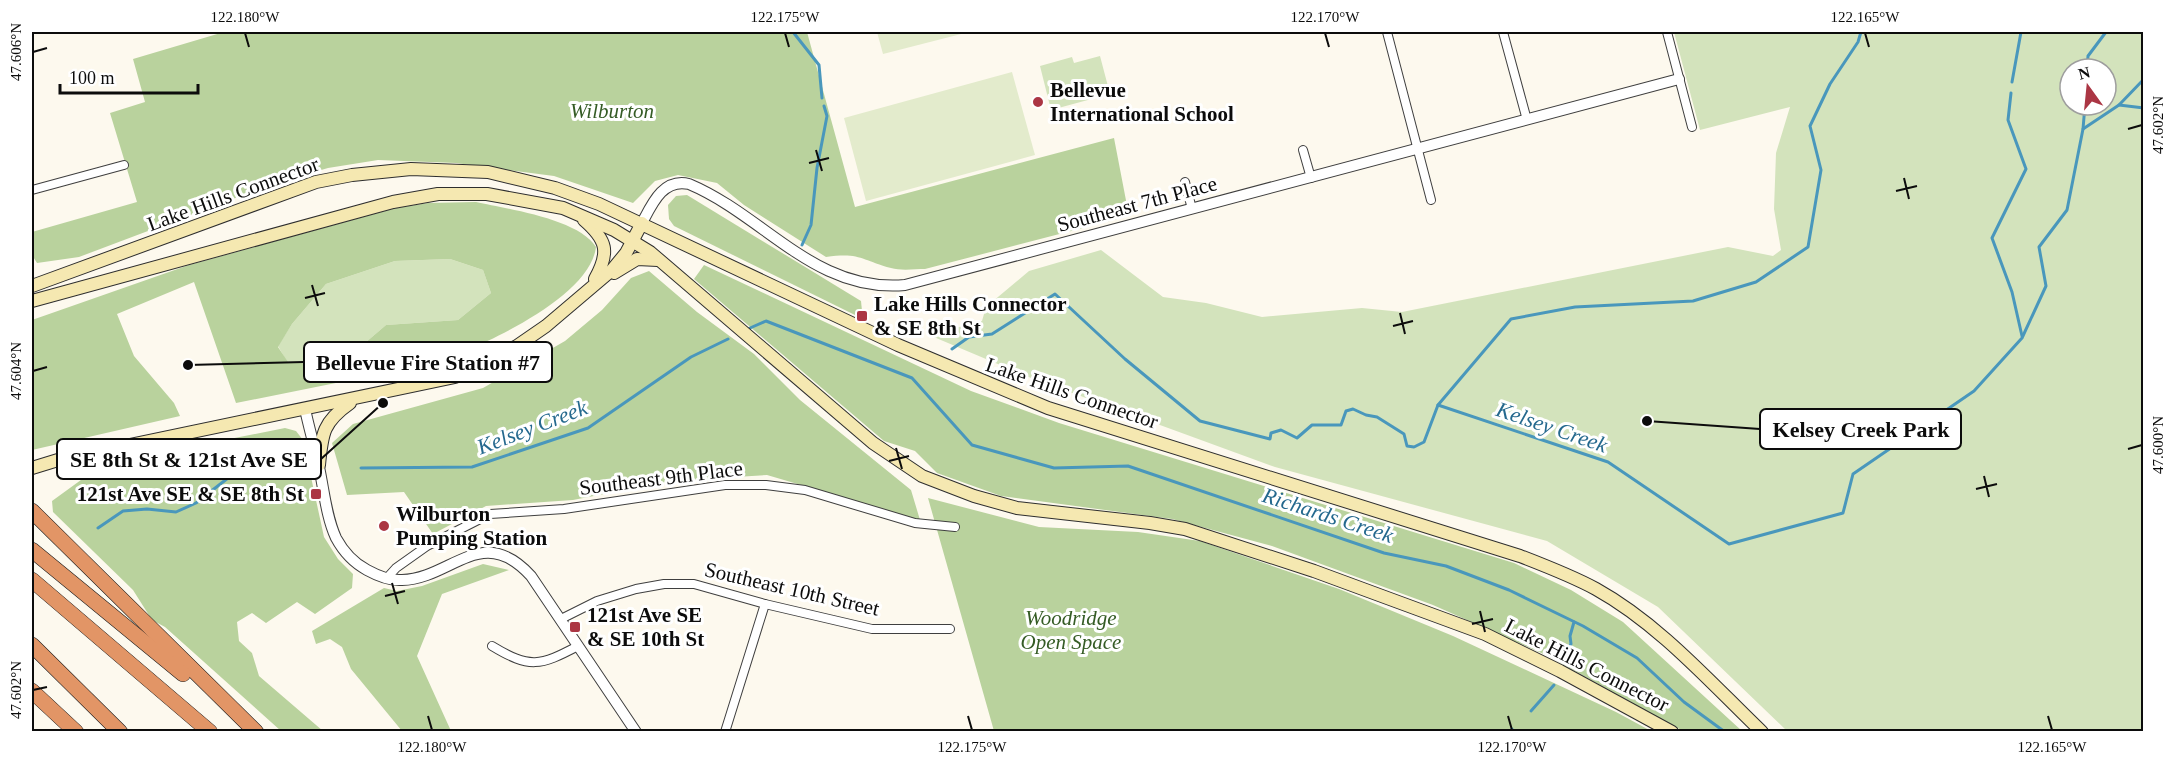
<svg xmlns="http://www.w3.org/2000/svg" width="2175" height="763" font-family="Georgia,serif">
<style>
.green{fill:#d3e3bc;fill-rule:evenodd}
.forest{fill:#b9d29d;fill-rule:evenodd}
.pitch{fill:#e3ebcc}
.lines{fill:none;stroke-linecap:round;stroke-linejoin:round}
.stream{stroke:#4997bc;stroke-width:3}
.minor-casing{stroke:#3f3f3f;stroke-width:10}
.tertiary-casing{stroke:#3f3f3f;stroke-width:12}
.secondary-casing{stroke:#2e2e2e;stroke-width:14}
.motorway-casing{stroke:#1d1d1d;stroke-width:16}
.minor{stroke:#fff;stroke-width:8}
.tertiary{stroke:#fff;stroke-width:10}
.secondary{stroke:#f5e8b1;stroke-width:12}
.motorway{stroke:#e29566;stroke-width:15}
.ticks{fill:none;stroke:#0c0c0c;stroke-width:2}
.poi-dot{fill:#ab3644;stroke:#fff;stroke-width:2}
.labels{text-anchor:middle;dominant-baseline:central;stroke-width:6;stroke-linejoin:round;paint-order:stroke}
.poi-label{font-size:21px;font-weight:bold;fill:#0c0c0c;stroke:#fff;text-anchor:start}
.park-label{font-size:21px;font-style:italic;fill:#355c25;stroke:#fff}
.street-label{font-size:21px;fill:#0c0c0c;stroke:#fff}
.water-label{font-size:22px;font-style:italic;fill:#25698e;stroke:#fff}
.leader{fill:none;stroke:#0c0c0c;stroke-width:2}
.callout-dot{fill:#0c0c0c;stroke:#fff;stroke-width:2}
.callout{fill:#fff;stroke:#0c0c0c;stroke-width:2}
.callout-label{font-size:22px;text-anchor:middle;font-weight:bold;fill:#0c0c0c}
.neatline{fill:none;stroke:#0c0c0c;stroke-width:2}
.ticks-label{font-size:15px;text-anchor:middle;fill:#0c0c0c}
</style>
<rect width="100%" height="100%" fill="#fdf9ee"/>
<!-- green -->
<g class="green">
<path d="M1674 32H2143V731H1787L1658 607 1547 541 1275 467 1026 376 929 335 982 321 986 307 1029 271 1101 250 1163 297 1206 303 1262 317 1362 308 1402 312 1728 247 1773 256 1781 250 1774 209 1776 153 1790 107 1700 130ZM2070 69H2106V105H2070Z"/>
<path d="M1100 56 1110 94 1051 110 1040 66 1072 57 1074 63Z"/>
<path d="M450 259 483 270 491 293 458 320 386 325 338 366 287 362 278 346 292 324 326 284 395 261Z"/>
</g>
<!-- forest -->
<g class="forest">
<path d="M224 32H807L855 207 1114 138 1129 216 925 269C915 269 901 271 891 268 861 260 860 252 826 257L744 205 717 183 678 175 655 181 633 203 554 176 456 163 378 160 328 168 270 185 79 257 37 263 32 255V232L137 202 110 113 145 102 133 59Z"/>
<path d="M687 195 861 301 862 311 855 315 674 226 669 219 668 205 676 196Z"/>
<path d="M476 202C507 209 579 219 596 247 590 299 475 350 430 364L236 403 194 282 117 314 134 356 174 403 180 416 32 450V320L189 265 396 208 428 203ZM450 259 483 270 491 293 458 320 386 325 338 366 288 362 278 347 292 324 326 284 395 261Z"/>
<path d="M704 265 971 391 1059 423 1514 563 1571 590 1623 622 1742 731H1683L1548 656 1433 605 1272 546 1172 519 1001 496 937 473 915 451 884 441 694 279Z"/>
<path d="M649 271 697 312 754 354 800 400 911 490 920 520 767 475 671 481 573 500 486 506 433 534 404 492 347 495 332 443 353 424 483 388 565 341 602 310 631 278Z"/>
<path d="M285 428 296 431 303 440 324 537 338 559 353 574 352 588 315 614 297 602 266 623 252 613 237 622 239 641 252 653 259 676 323 731H281L165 627 152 620 133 590 53 512 52 501 103 464Z"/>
<path d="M928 498 1039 527 1138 532 1200 541 1339 589 1453 636 1616 712 1651 731H994Z"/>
<path d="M483 564 509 570 442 594 417 656 451 731H402L351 669 342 647 330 639 316 644 312 631 384 588 397 591 422 586Z"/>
</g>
<!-- pitch -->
<g class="pitch">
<path d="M877 32H969L883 54Z"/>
<path d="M1012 72 1035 155 866 201 844 118Z"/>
</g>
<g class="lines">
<!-- stream -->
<g class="stream">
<path d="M793 32 819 65 822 98"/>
<path d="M2087 69 2088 56 2106 32"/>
<path d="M2012 82 2021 32"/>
<path d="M2011 93 2008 120 2026 169 1992 238 2012 292 2022 336"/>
<path d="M2119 105 2144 108"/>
<path d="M2083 129 2119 105 2144 79"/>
<path d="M802 245 811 225 817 168 827 116 824 106"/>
<path d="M750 328 766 321 912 378 972 445 1054 468 1128 466 1384 553 1446 566 1509 590 1583 626 1637 658 1684 702 1725 732"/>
<path d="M952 349 969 337 992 334 1055 294 1125 359 1200 421 1270 439 1271 433 1281 430 1297 438 1312 425H1341L1346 411 1353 409 1366 415 1377 417 1404 434 1407 446 1414 447 1424 442 1438 405 1608 462 1729 544 1843 513 1853 474 1974 391 2022 338 2046 286 2039 247 2067 210 2083 129 2085 105"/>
<path d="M1438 405 1511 319 1575 307 1693 301 1756 282 1808 247 1821 170 1810 126 1830 84 1858 42 1861 32"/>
<path d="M361 468 472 467 588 428 691 357 728 339"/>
<path d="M98 528 123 511 147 509 176 512 196 503 237 471 254 464H297"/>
<path d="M1563 658 1571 644 1570 636 1574 622"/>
<path d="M1531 711 1554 685"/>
<path d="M1510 732 1512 729"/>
</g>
<defs>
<g id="minor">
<path d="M1387 32 1431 200"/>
<path d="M1503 32 1527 120"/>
<path d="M1667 32 1692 127"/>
<path d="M1303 150 1311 178"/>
<path d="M1185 182 1192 209"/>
<path d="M32 190 124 165"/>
<path d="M387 578 396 568 427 546 490 514 564 509 725 485H766L805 490 915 523 955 527"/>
<path d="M561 619 597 601 636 589 664 584H694L765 604 872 629H950"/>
<path d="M492 646C530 669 540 666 578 646"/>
<path d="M725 732 765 604"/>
</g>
<g id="tertiary">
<path d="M642 223C652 204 663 178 689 184 765 216 815 293 905 285L1679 79"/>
<path d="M305 409C309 428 315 448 319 467 324 490 326 516 336 538 343 551 354 563 367 570 378 576 390 581 402 580 451 579 482 522 531 576L636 732"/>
</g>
<g id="secondary">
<path d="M584 220C607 240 610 252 595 279"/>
<path d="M614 273 637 259 658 260"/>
<path d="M32 286 316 182 352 175 411 169 488 172 555 188 599 204 898 345 1048 408 1520 556C1546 566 1572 576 1596 589 1659 624 1710 682 1762 732"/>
<path d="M32 301 393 202 438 194H487L563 208 614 230 650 252 873 443 922 476 974 496 1017 508 1150 523 1185 529 1314 571 1485 634 1560 671 1672 732"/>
<path d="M319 465C322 433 323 422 350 403"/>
<path d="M32 468 58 460 455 377 517 346 546 326 612 270 626 253 642 223"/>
</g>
<g id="motorway">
<path d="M32 511 256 732"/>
<path d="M32 550 183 674"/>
<path d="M32 580 210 732"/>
<path d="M32 645 120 732"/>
<path d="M32 691 76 732"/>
</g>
</defs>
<!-- minor casing -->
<use href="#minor" class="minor-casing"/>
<!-- tertiary casing -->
<use href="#tertiary" class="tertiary-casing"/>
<!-- secondary casing -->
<use href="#secondary" class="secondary-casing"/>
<!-- motorway casing -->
<use href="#motorway" class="motorway-casing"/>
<!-- minor -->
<use href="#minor" class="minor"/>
<!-- tertiary -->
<use href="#tertiary" class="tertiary"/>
<!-- secondary -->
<use href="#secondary" class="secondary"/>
<!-- motorway -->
<use href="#motorway" class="motorway"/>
</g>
<!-- ticks -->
<path class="ticks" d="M245 33 249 47M785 33 789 47M1325 33 1329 47M1865 33 1869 47M33 52 47 48M2128 129 2142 125M816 150 822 171M809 163 829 158M1904 178 1909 199M1896 191 1917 186M312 285 318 306M305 298 325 293M1400 313 1405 334M1393 326 1413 321M33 371 47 367M896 448 902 469M2128 449 2142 445M889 461 909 456M1984 476 1989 497M1976 489 1997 484M392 583 398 604M385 596 405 591M1480 611 1485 632M1472 624 1493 619M33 690 47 687M428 716 432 730M968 716 972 730M1508 716 1512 730M2048 716 2052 730"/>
<!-- markers -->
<g class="poi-dot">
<circle cx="1038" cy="102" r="6"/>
<rect x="856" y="310" width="12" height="12" rx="3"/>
<rect x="310" y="488" width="12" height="12" rx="3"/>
<circle cx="384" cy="526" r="6"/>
<rect x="569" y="621" width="12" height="12" rx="3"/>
</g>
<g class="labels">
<!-- poi labels -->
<g class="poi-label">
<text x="1050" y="90">Bellevue<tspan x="1050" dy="24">International School</tspan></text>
<text x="874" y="304">Lake Hills Connector<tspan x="874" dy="24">&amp; SE 8th St</tspan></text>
<text x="304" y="494" text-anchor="end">121st Ave SE &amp; SE 8th St</text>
<text x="396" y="514">Wilburton<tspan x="396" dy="24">Pumping Station</tspan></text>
<text x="587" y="615">121st Ave SE<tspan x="587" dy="24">&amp; SE 10th St</tspan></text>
</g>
<!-- park labels -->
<g class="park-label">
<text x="612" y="111">Wilburton</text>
<text x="1071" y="618">Woodridge<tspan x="1071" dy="24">Open Space</tspan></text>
</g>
<!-- street labels -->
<g class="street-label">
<text transform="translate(233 194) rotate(-20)">Lake Hills Connector</text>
<text transform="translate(1137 204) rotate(-15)">Southeast 7th Place</text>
<text transform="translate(1072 393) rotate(19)">Lake Hills Connector</text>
<text transform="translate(661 478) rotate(-7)">Southeast 9th Place</text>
<text transform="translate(792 589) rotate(13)">Southeast 10th Street</text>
<text transform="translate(1587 665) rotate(27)">Lake Hills Connector</text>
</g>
<!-- water labels -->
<g class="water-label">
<text transform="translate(532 427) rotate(-21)">Kelsey Creek</text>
<text transform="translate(1552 427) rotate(19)">Kelsey Creek</text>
<text transform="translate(1328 515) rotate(18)">Richards Creek</text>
</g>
</g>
<!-- callouts -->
<path class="leader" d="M188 365L304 362M1647 421L1760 429M383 403L321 459"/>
<g class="callout-dot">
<circle cx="188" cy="365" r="6"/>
<circle cx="1647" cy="421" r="6"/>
<circle cx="383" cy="403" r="6"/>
</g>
<g class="callout">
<rect x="304" y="342" width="248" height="40" rx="6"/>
<rect x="1760" y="409" width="201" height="40" rx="6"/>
<rect x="57" y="439" width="264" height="40" rx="6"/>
</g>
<g class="callout-label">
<text x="428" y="370">Bellevue Fire Station #7</text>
<text x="1861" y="437">Kelsey Creek Park</text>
<text x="189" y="467">SE 8th St &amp; 121st Ave SE</text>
</g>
<!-- border -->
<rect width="2175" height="763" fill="none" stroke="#ffffff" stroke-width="66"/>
<!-- north arrow -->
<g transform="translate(2088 87) rotate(345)"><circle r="28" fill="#ffffff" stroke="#9e9e9e" stroke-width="1.5"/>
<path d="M0-4.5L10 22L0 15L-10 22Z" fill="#ab3644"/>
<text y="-9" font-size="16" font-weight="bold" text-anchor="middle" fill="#0c0c0c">N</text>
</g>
<!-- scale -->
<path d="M60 84v9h138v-9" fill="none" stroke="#0c0c0c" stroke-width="3"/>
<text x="69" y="84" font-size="18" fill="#0c0c0c" stroke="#ffffff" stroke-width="4.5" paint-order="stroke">100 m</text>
<rect x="33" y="33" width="2109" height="697" class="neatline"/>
<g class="ticks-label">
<text x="245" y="22">122.180°W</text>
<text x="785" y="22">122.175°W</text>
<text x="1325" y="22">122.170°W</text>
<text x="1865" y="22">122.165°W</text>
<text transform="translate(16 52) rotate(-90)" y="5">47.606°N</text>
<text transform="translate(2158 125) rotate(-90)" y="5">47.602°N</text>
<text transform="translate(16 371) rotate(-90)" y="5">47.604°N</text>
<text transform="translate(2158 445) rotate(-90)" y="5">47.600°N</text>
<text transform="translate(16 690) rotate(-90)" y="5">47.602°N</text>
<text x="432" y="752">122.180°W</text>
<text x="972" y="752">122.175°W</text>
<text x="1512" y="752">122.170°W</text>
<text x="2052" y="752">122.165°W</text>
</g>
</svg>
